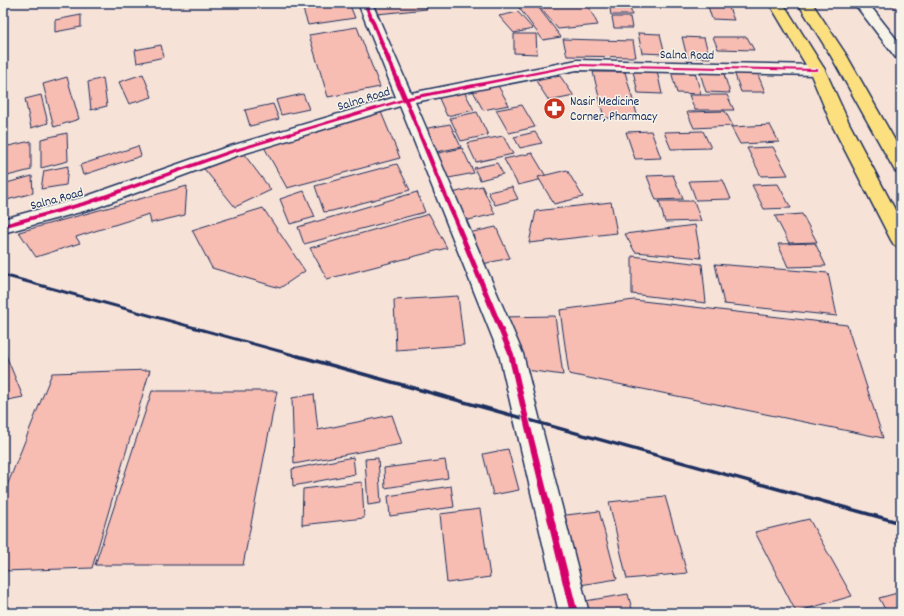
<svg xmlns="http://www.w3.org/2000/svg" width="904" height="616" font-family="Dekko,sans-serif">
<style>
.building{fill:#f7bcb2;stroke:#1b2f5e}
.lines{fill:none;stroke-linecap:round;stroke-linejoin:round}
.street-casing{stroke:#1b2f5e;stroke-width:3}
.highway-casing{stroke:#1b2f5e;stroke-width:3}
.street{fill:#f7f3e8;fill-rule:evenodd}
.highway{fill:#fce080;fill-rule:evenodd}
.rail-far1{stroke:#1b2f5e;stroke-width:3}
.rail{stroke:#1b2f5e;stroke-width:3.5}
.cycleway-casing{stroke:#f7f3e8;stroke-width:2}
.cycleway{fill:#d6006c;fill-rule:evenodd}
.labels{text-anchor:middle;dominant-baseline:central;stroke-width:3;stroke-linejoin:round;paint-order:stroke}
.far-street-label{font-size:13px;fill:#1b2f5e;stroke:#f7f3e8}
.far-poi-label{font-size:13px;fill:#1b2f5e;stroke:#f7f3e8;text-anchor:start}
</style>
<rect width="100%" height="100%" fill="#f7e2d8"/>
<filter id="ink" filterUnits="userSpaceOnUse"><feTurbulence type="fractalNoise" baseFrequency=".025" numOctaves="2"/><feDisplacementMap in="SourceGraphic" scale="8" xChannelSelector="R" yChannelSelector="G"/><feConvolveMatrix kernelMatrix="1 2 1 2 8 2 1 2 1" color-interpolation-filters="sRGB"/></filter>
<g filter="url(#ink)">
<!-- building -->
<g class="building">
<path d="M301 3H349L355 18 308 25Z"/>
<path d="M375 3H425L427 9 377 14Z"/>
<path d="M527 3H535L561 37 543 40 517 5Z"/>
<path d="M536 3H587L598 25 558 29Z"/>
<path d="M609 3H629L632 15H611Z"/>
<path d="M707 3H727L734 20 712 19Z"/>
<path d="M901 4V13L891 5Z"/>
<path d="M518 12 533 29 514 33 499 16Z"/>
<path d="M81 15V27L55 32V20Z"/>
<path d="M612 17H630L632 28H614Z"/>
<path d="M357 27 380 87 328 97 309 35Z"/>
<path d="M638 33 660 34 665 54 642 53Z"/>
<path d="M514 34H536L537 54 514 53Z"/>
<path d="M682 37 704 38 710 58 687 57Z"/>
<path d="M713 37H747L754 50 718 49Z"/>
<path d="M563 39 633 41 636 57 567 56Z"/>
<path d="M161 45 164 57 137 63 135 50Z"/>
<path d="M733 69 756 70 765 92H741Z"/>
<path d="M699 70 723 71 730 93 706 92Z"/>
<path d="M633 71H657L662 94 638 93Z"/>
<path d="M671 71 695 72 701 94 677 93Z"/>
<path d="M593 72H625L638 118H604Z"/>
<path d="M143 74 152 97 129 104 119 82Z"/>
<path d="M560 76 574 96 549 101 536 81Z"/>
<path d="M67 77 79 119 54 127 43 84Z"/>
<path d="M103 78 107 106 91 110 88 82Z"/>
<path d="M497 84 509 105 483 110 472 89Z"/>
<path d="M463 89 474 110 447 116 437 94Z"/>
<path d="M303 94 309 109 281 115 276 100Z"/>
<path d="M41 95 48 123 31 128 25 99Z"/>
<path d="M689 95H727L734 110H695Z"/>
<path d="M273 104 279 119 250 126 245 110Z"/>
<path d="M522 105 535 127 509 133 496 110Z"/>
<path d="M725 111 733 126 694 128 687 112Z"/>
<path d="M381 112 400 158 287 188 264 147Z"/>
<path d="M477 112 488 135 461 141 450 118Z"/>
<path d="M450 124 461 147 432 153 423 129Z"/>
<path d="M770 125 779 142 740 144 731 127Z"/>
<path d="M651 131 661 158 635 159 626 132Z"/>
<path d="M703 131 711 148 671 149 664 132Z"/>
<path d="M535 132 542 143 520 148 514 137Z"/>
<path d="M67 133 68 161 41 168V139Z"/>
<path d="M503 136 513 154 476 162 467 143Z"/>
<path d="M31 141V170L3 177 4 147Z"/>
<path d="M138 146 141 156 83 175 80 165Z"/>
<path d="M773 147 788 175 761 176 747 148Z"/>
<path d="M462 148 474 173 444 179 434 154Z"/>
<path d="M243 153 271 190 235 207 201 165Z"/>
<path d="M532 153 547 178 518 185 504 159Z"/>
<path d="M497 163 503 174 480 180 474 168Z"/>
<path d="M397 164 410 190 332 211 324 212 315 186Z"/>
<path d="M68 166 66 185 41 189 44 171Z"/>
<path d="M567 170 583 197 554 204 538 177Z"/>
<path d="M673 175 683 199 656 200 647 176Z"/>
<path d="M32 176 33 193 3 201V184Z"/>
<path d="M723 180 731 199 696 200 689 181Z"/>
<path d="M778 184 791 208 764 209 752 185Z"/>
<path d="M187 186 185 215 151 223 149 214 76 237 80 243 36 257 19 232Z"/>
<path d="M482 186 495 214 464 221 452 193Z"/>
<path d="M512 187 518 199 495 205 488 192Z"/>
<path d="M304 191 315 217 290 224 280 199Z"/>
<path d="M417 192 425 212 304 244 298 227Z"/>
<path d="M659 201H694L701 221 665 222Z"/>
<path d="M611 202 617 233 529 243 536 211Z"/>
<path d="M263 208 305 271 280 288 212 268 192 230Z"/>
<path d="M429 214 447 248 327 279 310 248Z"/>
<path d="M802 214 817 242 789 243 775 216Z"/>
<path d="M695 225 701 258 635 252 625 234Z"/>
<path d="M496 227 510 258 478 265 464 234Z"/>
<path d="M815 243 826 266 788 267 778 244Z"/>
<path d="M632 256 702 264 706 303 632 294Z"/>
<path d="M715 264 828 273 837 316 724 304Z"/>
<path d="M458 296 464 345 396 350 394 300Z"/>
<path d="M634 300 847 325 883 438 569 374 560 310Z"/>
<path d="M555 316 563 375 519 369 502 317Z"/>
<path d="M3 348 21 392 23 397 3 401Z"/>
<path d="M150 370 92 568 3 571V496L52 373Z"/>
<path d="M152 391H277L243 565H95Z"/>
<path d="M314 394 318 430 392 415 402 444 294 464 292 398Z"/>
<path d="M508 449 519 490 493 495 483 454Z"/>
<path d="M353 457 355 474 293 486 292 469Z"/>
<path d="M378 458 381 503 368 505 365 459Z"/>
<path d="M445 460 448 478 385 488 384 468Z"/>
<path d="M362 482 364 518 302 525 303 489Z"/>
<path d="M451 486 454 507 390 516 388 496Z"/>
<path d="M665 496 687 573 627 579 609 502Z"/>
<path d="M480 509 490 577 447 583 440 514Z"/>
<path d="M599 511 617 579 574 586 558 516Z"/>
<path d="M809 519 852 596 796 612 755 532Z"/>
<path d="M901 592V613H887L879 598Z"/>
<path d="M628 594 633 613H588L585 601Z"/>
</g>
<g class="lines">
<defs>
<g id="street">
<path d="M358 3H372L411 93 577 60 817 65 823 67 825 70 823 73 817 75 577 70 415 102 523 354 589 613H559L499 354 400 106 236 156 95 208 3 233V219L84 197 224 148 396 97Z"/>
<path d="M854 3H868L901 45V60L896 58Z"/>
</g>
<g id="highway">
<path d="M769 3H783L825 70 849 123 901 221V248L894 245 891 240 831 123 809 70Z"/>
<path d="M798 3H812L847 56 901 151V173L895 171 831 56Z"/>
</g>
</defs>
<!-- street casing -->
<use href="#street" class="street-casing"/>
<!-- highway casing -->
<use href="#highway" class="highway-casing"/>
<!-- street -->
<use href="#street" class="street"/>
<!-- highway -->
<use href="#highway" class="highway"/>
<!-- rail-far1 -->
<path class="rail-far1" d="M3 275 301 357"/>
<!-- rail -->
<path class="rail" d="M298 356 901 523"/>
<defs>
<path id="cycleway" d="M363 3H367L407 97 577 64 817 69 819 70 817 71 577 66 408 100 514 354 529 419 578 613H570L523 419 508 354 404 101 232 153 90 204 3 228V224L87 201 228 151 402 99Z"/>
</defs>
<!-- cycleway casing -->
<use href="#cycleway" class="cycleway-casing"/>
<!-- cycleway -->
<use href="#cycleway" class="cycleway"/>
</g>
</g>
<!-- icons -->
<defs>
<symbol id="pharmacy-disc" viewBox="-11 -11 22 22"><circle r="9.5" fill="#c8321e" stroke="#f7f3e8"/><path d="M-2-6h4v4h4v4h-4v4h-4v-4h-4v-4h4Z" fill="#fff"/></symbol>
</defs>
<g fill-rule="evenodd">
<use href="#pharmacy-disc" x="542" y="96" width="25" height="25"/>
</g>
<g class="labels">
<!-- far-street labels -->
<g class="far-street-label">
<text transform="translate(687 56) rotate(1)">Salna Road</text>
<text transform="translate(364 100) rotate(-17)">Salna Road</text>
<text transform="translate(57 200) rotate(-15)">Salna Road</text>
</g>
<!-- far-poi labels -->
<g class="far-poi-label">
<text x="570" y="102">Nasir Medicine<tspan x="570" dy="15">Corner, Pharmacy</tspan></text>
</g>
</g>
<!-- margin -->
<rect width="904" height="616" fill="none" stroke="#f7f3e8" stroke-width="16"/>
<rect x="8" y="8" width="888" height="600" fill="none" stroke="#1b2f5e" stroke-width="1.5" filter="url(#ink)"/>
</svg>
